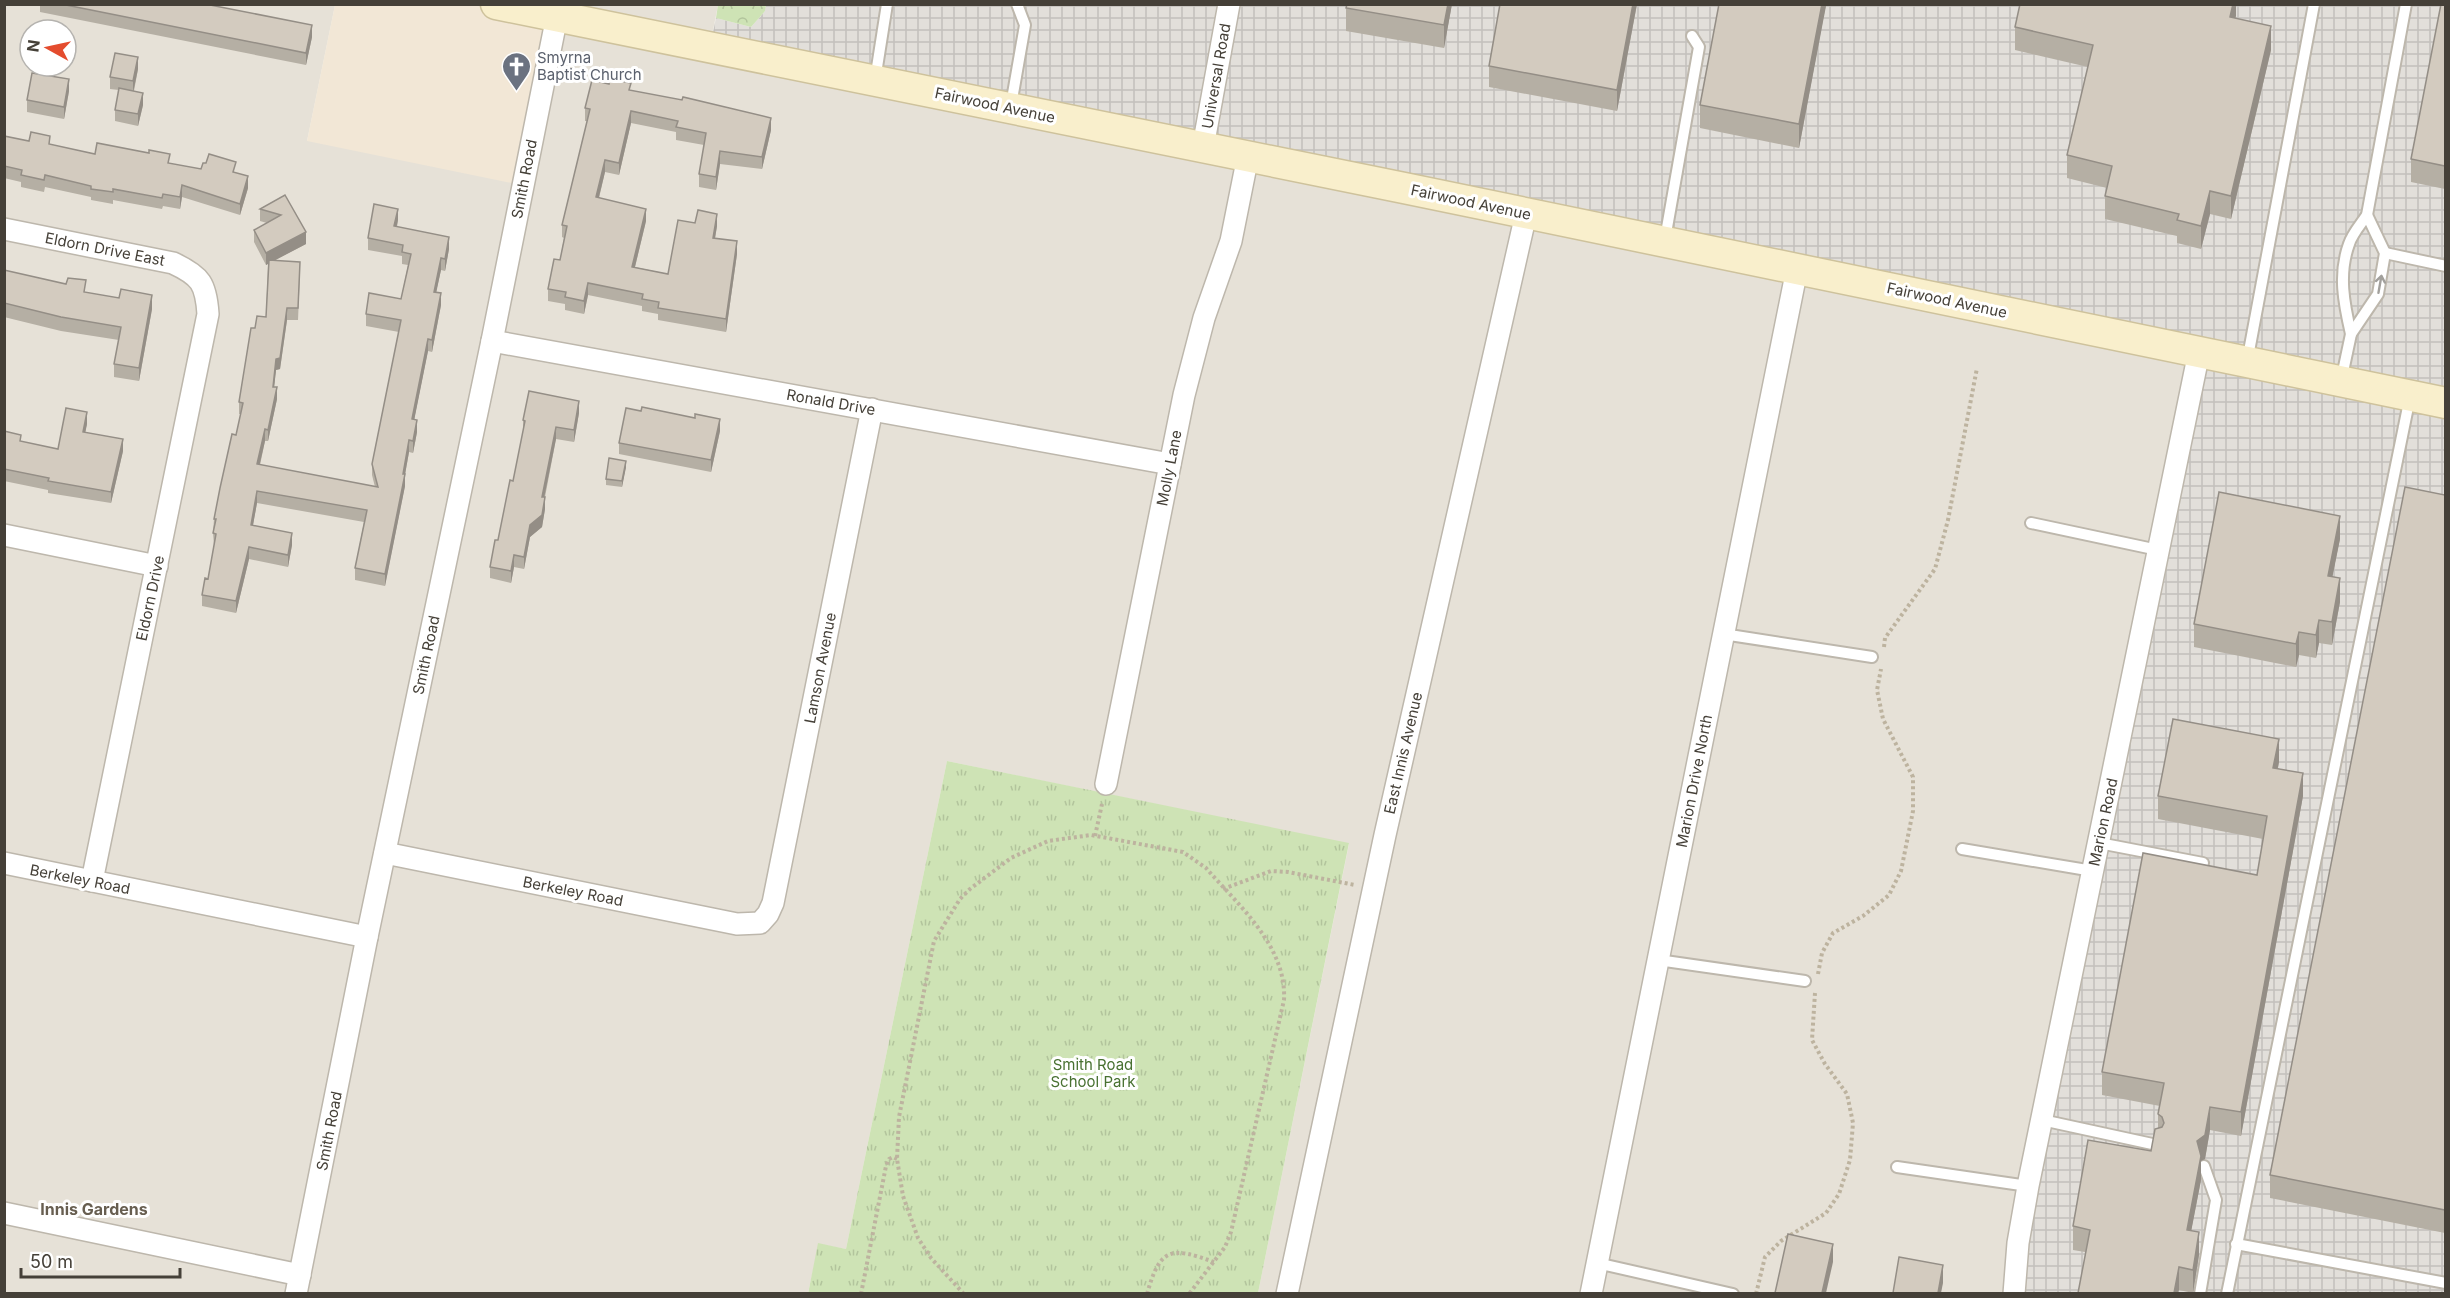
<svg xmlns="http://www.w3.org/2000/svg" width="2450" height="1298" font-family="Inter,sans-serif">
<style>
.residential{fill:#e6e1d7;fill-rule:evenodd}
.commercial{fill:#f2e7d6}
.industrial{fill:url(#industrial-grid)}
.forest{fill:url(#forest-crowns)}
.park{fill:url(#park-tufts)}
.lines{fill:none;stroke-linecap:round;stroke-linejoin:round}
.lane-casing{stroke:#bdb7ac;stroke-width:14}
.street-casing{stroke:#bdb7ac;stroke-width:24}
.secondary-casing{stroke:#cec29c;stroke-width:33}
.path{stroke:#bdb39f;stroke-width:4;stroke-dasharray:3 3;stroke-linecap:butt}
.lane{stroke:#fff;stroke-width:10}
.street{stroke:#fff;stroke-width:21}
.secondary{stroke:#f9efcc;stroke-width:30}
.wall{fill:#b5afa4}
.shaded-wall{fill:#948e86}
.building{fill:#d3cbbf;stroke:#948e86;stroke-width:1.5}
.oneway{stroke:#a2a09c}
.labels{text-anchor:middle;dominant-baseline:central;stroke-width:6;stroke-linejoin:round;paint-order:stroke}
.worship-label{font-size:15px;fill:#5b616d;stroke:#fff;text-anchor:start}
.street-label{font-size:15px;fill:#454038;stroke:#fff}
.park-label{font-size:15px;fill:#487131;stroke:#fff}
.neighbourhood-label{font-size:16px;font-weight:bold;fill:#675e50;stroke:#fff}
</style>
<defs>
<pattern id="industrial-grid" width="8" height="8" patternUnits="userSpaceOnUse" patternTransform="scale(1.5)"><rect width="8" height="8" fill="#e2dfda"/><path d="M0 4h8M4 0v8" fill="none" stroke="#c3c0bc"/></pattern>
<pattern id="forest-crowns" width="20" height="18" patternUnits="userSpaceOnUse" patternTransform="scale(1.5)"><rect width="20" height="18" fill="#cee3b5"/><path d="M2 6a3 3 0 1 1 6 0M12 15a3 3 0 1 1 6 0" fill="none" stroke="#b2c49c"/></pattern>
<pattern id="park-tufts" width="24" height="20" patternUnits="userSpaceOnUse" patternTransform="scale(1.5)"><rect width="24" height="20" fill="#cee3b5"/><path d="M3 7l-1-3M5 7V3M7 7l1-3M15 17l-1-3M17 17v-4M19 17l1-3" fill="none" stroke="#b2c49c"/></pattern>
</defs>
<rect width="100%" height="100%" fill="#f2f0e9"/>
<!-- residential -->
<path class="residential" d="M5 5H335L307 141 550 19 481 5H718L709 50 2199 356 2014 1293H1258L1349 844 947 761 846 1249 819 1244 808 1293 5 1294ZM30 30H66V66H30Z"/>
<!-- commercial -->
<path class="commercial" d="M335 5H481L550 18 516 184 307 141Z"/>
<!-- industrial -->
<path class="industrial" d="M766 4 2445 5V1293H2014L2199 356 709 51 716 18 751 27 765 11Z"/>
<!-- forest -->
<path class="forest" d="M718 5V4L766 5 765 11 751 27 716 18Z"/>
<!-- park -->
<path class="park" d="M947 761 1349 843 1258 1293 808 1294 818 1243 846 1249Z"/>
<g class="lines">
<defs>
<g id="lane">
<path d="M875 80 887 4"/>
<path d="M1011 105 1025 25 1017 4"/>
<path d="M1665 239 1699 47 1692 36"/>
<path d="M2385 253 2446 266"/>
<path d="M2351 334C2344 304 2338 274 2349 244 2352 234 2361 224 2367 215L2406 4"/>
<path d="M2247 362 2314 4"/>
<path d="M2341 381 2351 334 2378 294 2385 253 2367 215"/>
<path d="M2031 523 2158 550"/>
<path d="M1723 634 1872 657"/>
<path d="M2099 843 2203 863"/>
<path d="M1962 849 2093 871"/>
<path d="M1658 960 1805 981"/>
<path d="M2042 1120 2157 1145"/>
<path d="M1897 1167 2028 1186"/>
<path d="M2236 1244 2446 1283"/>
<path d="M1597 1263 1733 1294"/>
<path d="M2200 1294 2216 1200 2204 1166"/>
<path d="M2227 1294 2410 397"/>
</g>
<g id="street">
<path d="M1203 147 1229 4"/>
<path d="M4 229 173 263C201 276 206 284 208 314L92 881"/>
<path d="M492 341 1170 464"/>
<path d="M4 535 157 566"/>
<path d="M1106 784 1184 395 1204 318 1231 241 1248 156"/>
<path d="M385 853 737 924 760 923 768 914 773 903 872 409"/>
<path d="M4 863 367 937"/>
<path d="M4 1213 300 1275"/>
<path d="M296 1294 367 937 492 341 557 16"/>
<path d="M1287 1294 1385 835 1526 214"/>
<path d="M1591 1294 1797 269"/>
<path d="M2014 1294 2018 1243 2028 1186 2199 352"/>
</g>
<path id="secondary" d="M496 4 1404 188 2446 403"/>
</defs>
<!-- lane casing -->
<use href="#lane" class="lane-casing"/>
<!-- street casing -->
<use href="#street" class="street-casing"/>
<!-- secondary casing -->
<use href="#secondary" class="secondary-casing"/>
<!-- path -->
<g class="path">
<path d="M1884 647 1885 638 1935 569 1948 520 1977 368"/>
<path d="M1095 836 1102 804"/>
<path d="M1223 889 1271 871 1288 872 1355 885"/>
<path d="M1818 974 1822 953 1833 933 1863 916 1889 895 1901 871 1913 811V777L1883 719 1877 690 1881 669"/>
<path d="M861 1294 886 1166 889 1159 893 1157 897 1159"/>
<path d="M964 1294 931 1258 918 1238 903 1196 897 1159 899 1117 934 941 960 899 970 889 1011 858 1048 841 1091 835 1183 852 1206 868C1238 905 1287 946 1284 1000L1231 1232 1225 1247 1189 1294"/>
<path d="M1147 1294C1160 1248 1170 1246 1214 1262"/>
<path d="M1756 1294 1765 1257 1781 1241 1826 1213 1839 1194 1850 1160 1853 1123 1847 1094 1825 1064 1812 1040 1815 993"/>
</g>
<!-- lane -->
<use href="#lane" class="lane"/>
<!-- street -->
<use href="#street" class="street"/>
<!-- secondary -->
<use href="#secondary" class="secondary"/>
</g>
<!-- wall -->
<g class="wall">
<path d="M40 4H205L312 37 306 65 40 12Z"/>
<path d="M1452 4 1444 48 1346 31V8Z"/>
<path d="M1637 4 1617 111 1489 87V66Z"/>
<path d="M1826 4 1799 148 1700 128V105Z"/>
<path d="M2236 4 2235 18 2271 50 2231 219 2210 214 2201 249 2177 243V236L2105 219V196L2107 188 2067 178V155L2088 67 2015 50V27Z"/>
<path d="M2445 4V189L2411 182V159Z"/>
<path d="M138 69 134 91 143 105 138 126 115 121V110L119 90 110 89V77Z"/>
<path d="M631 90 771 130 762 169 720 164 716 190 699 187V174L704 145 676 140V132L631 123 619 175 605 172 599 198 646 221 635 267 668 274 695 223 717 226 715 238 737 254 726 332 658 320V314L642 311V306L588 295 584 314 565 310V304L548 301V289L560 260 564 238 562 237V225L587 121H585V108Z"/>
<path d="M69 91 64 119 27 112V100Z"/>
<path d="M4 136 95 154 170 164 201 169 236 173 248 188 240 215 182 197 180 209 163 206 162 209 113 200V204L91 200V197L45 187 44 192 21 187V182L4 178Z"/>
<path d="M285 195 306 244 275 260 300 273 298 320H287L280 369 276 370 274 387 277 399 268 441H265L260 465 375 487 372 475V464L399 332 366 326V314L401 299 408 265 402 264V256L368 250V238L398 220 397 227 449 249 445 271 441 270 436 292 441 305 432 352 428 351 414 420 417 432 413 453 409 452 405 474V486L385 586 355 580V568L364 522 257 503 253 525 292 545 288 567 249 559 236 613 202 606V595L208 579 214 545 213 533 214 519 236 435 241 414H239V402L255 328 266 317 268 264 266 265 254 242V230L267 223 260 221V209Z"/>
<path d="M4 270 86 293 152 309 139 381 114 377V364L119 340 61 331 4 317Z"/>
<path d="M641 411 695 418 720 431 711 472 619 454V443Z"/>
<path d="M579 413 574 442 556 439 545 497V509L542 527 530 537 524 569 514 567 511 583 490 578V567L498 540 513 481 523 432V420Z"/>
<path d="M87 424 85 432 123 451 111 503 48 493V490L4 481V431L21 442 58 449Z"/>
<path d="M626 467 622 487 606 485V479Z"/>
<path d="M2445 495V1233L2270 1198V1175Z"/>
<path d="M2340 539 2332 577 2340 602 2332 645 2319 643 2316 658 2299 655 2296 667 2194 647V624Z"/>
<path d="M2279 762 2278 768 2303 796 2241 1136 2210 1130 2205 1159 2201 1161V1180L2191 1231 2199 1255 2193 1293 2179 1290 2085 1252 2073 1250V1226L2151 1151 2158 1128V1114L2160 1106 2102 1095V1072L2257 875 2263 839 2158 819V796Z"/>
</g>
<!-- shaded-wall -->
<g class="shaded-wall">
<path d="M1448 4H1452L1444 48V25Z"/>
<path d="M1633 4H1637L1617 111V90Z"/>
<path d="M1822 4H1826V6L1799 148V124Z"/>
<path d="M2233 4H2236V16L2230 40V17Z"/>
<path d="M312 25V37L306 65V53Z"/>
<path d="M2271 26V50L2231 219V196Z"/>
<path d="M138 57V69L133 93V81Z"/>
<path d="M69 79V91L64 119V107Z"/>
<path d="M143 93V105L138 126V114Z"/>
<path d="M631 111V123L619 175V163Z"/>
<path d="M771 118V130L762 169V157Z"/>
<path d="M720 151V164L716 190V177Z"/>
<path d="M605 160V172L596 209V197Z"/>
<path d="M248 176V188L240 215V204Z"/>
<path d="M182 185V197L180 209V197Z"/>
<path d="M2210 191V214L2201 249V226Z"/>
<path d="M398 209V220L394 238V226Z"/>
<path d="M646 209V221L632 279V267Z"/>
<path d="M717 214V226L713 250V238Z"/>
<path d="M306 232V244L266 265V253Z"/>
<path d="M449 237V249L445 271V259Z"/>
<path d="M737 241V254L726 332V319Z"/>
<path d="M441 258V270L434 303V292Z"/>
<path d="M588 283V295L584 314V301Z"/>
<path d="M441 293V305L432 352V340Z"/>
<path d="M152 295V309L139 381V368Z"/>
<path d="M287 308V320L280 369 276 370 273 398V387L276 359Z"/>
<path d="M428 339V351L412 431V419Z"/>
<path d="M277 387V399L268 441V430Z"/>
<path d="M579 401V413L574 442V430Z"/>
<path d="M87 412V424L83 444V432Z"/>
<path d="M720 419V431L711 472V460Z"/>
<path d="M417 420V432L413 453V441Z"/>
<path d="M556 427V439L542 508V497Z"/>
<path d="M265 429V441L257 476V464Z"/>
<path d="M123 439V451L111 503V492Z"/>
<path d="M409 440V452L403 486V474Z"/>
<path d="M626 461V467L622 487V481Z"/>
<path d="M405 474V486L385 586V574Z"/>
<path d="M257 491V503L251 536V525Z"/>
<path d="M545 497V509L542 527 530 537 524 569V557L530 525Z"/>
<path d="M2340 516V539L2328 599V576Z"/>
<path d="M292 533V545L288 567V555Z"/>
<path d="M249 547V559L236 613V601Z"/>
<path d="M514 555V567L511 583V571Z"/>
<path d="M2340 578V602L2332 645V622Z"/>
<path d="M2319 620V643L2316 658V635Z"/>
<path d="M2299 632V655L2296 667V644Z"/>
<path d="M2279 739V762L2273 791V768Z"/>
<path d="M2303 773V796L2241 1136V1112Z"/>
<path d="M2210 1107V1130L2205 1159 2201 1161V1180L2187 1253V1230L2197 1141Z"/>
<path d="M2199 1232V1255L2193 1293V1270Z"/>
<path d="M1833 1244V1262L1826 1293H1822Z"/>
<path d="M1943 1265V1283L1941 1293H1938Z"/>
<path d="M2179 1267V1290L2178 1293H2174Z"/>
</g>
<!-- building -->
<g class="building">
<path d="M61 4H205L312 25 306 53Z"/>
<path d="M1347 4H1448L1444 25 1346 8Z"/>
<path d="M1500 4H1633L1617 90 1489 66Z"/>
<path d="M1719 4H1822L1799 124 1700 105Z"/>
<path d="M2020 4H2233L2230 17 2271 26 2231 196 2210 191 2201 226 2177 220 2179 214 2105 196 2112 166 2067 155 2093 45 2015 27Z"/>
<path d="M2441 4H2445V166L2411 159Z"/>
<path d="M115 53 138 57 133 81 110 77Z"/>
<path d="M32 73 69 79 64 107 27 100Z"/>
<path d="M610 79 631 83 629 90 682 100 683 97 771 118 762 157 720 151 716 177 699 174 706 133 676 127 678 121 631 111 619 163 605 160 596 197 646 209 632 267 668 274 678 220 695 223 698 210 717 214 713 238 737 241 726 319 658 308 659 302 642 299 643 294 588 283 584 301 565 297 566 292 548 289 554 259 560 260 567 226 562 225 590 109 585 108 592 80 609 84Z"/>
<path d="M119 88 143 93 138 114 115 110Z"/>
<path d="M31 132 50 136 49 144 95 154 97 143 149 153V150L170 154 168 163 201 169 203 163H206L209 154 236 162 233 172 248 176 240 204 182 185 180 197 163 194 162 198 113 189V192L91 189V186L45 175 44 180 21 175 22 170 4 166V136L29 141Z"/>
<path d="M285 195 306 232 266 253 254 230 281 215 260 209Z"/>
<path d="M374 204 398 209 394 226 449 237 445 259 441 258 434 292 441 293 432 340 428 339 412 419 417 420 413 441 409 440 403 474H405L385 574 355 568 367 510 257 491 251 525 292 533 288 555 249 547 236 601 202 595 205 578 208 579 216 534 213 533 216 519H214L220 488 232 434 236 435 243 403 239 402 251 328H255L257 316 266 317 269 260 300 262 298 308H287L280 358 276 359 273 387H277L268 430 265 429 257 464 378 487 372 464 401 320 366 314 369 293 401 299 411 254 402 252 403 245 368 238Z"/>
<path d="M4 270 66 284 68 278 86 280 84 292 119 298 121 289 152 295 139 368 114 364 121 327 61 317 4 303Z"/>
<path d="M529 391 579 401 574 430 556 427 542 497H545L542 515 530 525 524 557 514 555 511 571 490 567 495 540H498L510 480 513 481 525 421 523 420Z"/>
<path d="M642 407 695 418V414L720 419 711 460 619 443 626 408 641 411Z"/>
<path d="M66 408 87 412 83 432 123 439 111 492 48 481 49 478 4 469V431L21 435 20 441 58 449Z"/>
<path d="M609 458 626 461 622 481 606 479Z"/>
<path d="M2405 487 2445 495V1210L2270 1175Z"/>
<path d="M2219 492 2340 516 2328 576 2340 578 2332 622 2319 620 2316 635 2299 632 2296 644 2194 624Z"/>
<path d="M2173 719 2279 739 2273 768 2303 773 2241 1112 2210 1107 2205 1135 2197 1141 2201 1156 2187 1230 2199 1232 2193 1270 2179 1267 2174 1293H2078L2090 1230 2073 1226 2088 1140 2151 1151 2155 1129 2162 1127 2164 1123 2162 1117 2158 1114 2164 1083 2102 1072 2143 853 2257 875 2267 816 2158 796Z"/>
<path d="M1788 1234 1833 1244 1822 1293H1775Z"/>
<path d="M1899 1257 1943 1265 1938 1293H1893Z"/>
</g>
<!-- one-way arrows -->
<defs><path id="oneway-shaft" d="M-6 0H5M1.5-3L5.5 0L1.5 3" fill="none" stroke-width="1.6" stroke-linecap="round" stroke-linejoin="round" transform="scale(1.5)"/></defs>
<use class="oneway" href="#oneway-shaft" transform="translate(2380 284) rotate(-80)"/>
<!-- icons -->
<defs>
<symbol id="church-pin" viewBox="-11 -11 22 30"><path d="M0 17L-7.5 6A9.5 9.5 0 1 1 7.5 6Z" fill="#6b7280" stroke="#fff"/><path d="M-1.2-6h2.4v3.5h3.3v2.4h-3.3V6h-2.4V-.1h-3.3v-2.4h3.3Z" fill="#fff"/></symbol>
</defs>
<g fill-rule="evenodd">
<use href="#church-pin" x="500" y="50" width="33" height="45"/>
</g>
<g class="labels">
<!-- worship labels -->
<g class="worship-label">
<text x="537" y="57">Smyrna<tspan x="537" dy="17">Baptist Church</tspan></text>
</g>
<!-- street labels -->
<g class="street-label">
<text transform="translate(1216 76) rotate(-80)">Universal Road</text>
<text transform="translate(995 105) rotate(12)">Fairwood Avenue</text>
<text transform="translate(524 179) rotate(-79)">Smith Road</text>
<text transform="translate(1471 202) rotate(12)">Fairwood Avenue</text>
<text transform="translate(105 249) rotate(11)">Eldorn Drive East</text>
<text transform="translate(1947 300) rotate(12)">Fairwood Avenue</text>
<text transform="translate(831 402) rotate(10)">Ronald Drive</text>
<text transform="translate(1169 468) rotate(-79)">Molly Lane</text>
<text transform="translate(150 598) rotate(-78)">Eldorn Drive</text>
<text transform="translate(426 655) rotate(-78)">Smith Road</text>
<text transform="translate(820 668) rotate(-79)">Lamson Avenue</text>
<text transform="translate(1403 753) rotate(-77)">East Innis Avenue</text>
<text transform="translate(1694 781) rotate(-79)">Marion Drive North</text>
<text transform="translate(2103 822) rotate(-78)">Marion Road</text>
<text transform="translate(80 879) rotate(11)">Berkeley Road</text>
<text transform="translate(573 891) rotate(11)">Berkeley Road</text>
<text transform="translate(329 1131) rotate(-79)">Smith Road</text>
</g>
<!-- park labels -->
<g class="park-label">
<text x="1093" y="1064">Smith Road<tspan x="1093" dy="17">School Park</tspan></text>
</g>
<!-- neighbourhood labels -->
<g class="neighbourhood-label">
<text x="94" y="1209">Innis Gardens</text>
</g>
</g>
<!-- border -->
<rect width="2450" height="1298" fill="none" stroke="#454038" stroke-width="12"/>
<!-- north arrow -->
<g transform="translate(48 48) rotate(278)"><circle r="28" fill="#ffffff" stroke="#b5b3af" stroke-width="1.5"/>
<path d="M0-4.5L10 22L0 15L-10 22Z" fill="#e44c2e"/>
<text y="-9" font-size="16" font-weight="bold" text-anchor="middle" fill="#454038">N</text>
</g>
<!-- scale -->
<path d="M21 1268v9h159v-9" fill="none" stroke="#454038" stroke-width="3"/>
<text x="30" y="1268" font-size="18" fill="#454038" stroke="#ffffff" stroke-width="4.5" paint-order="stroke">50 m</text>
</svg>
